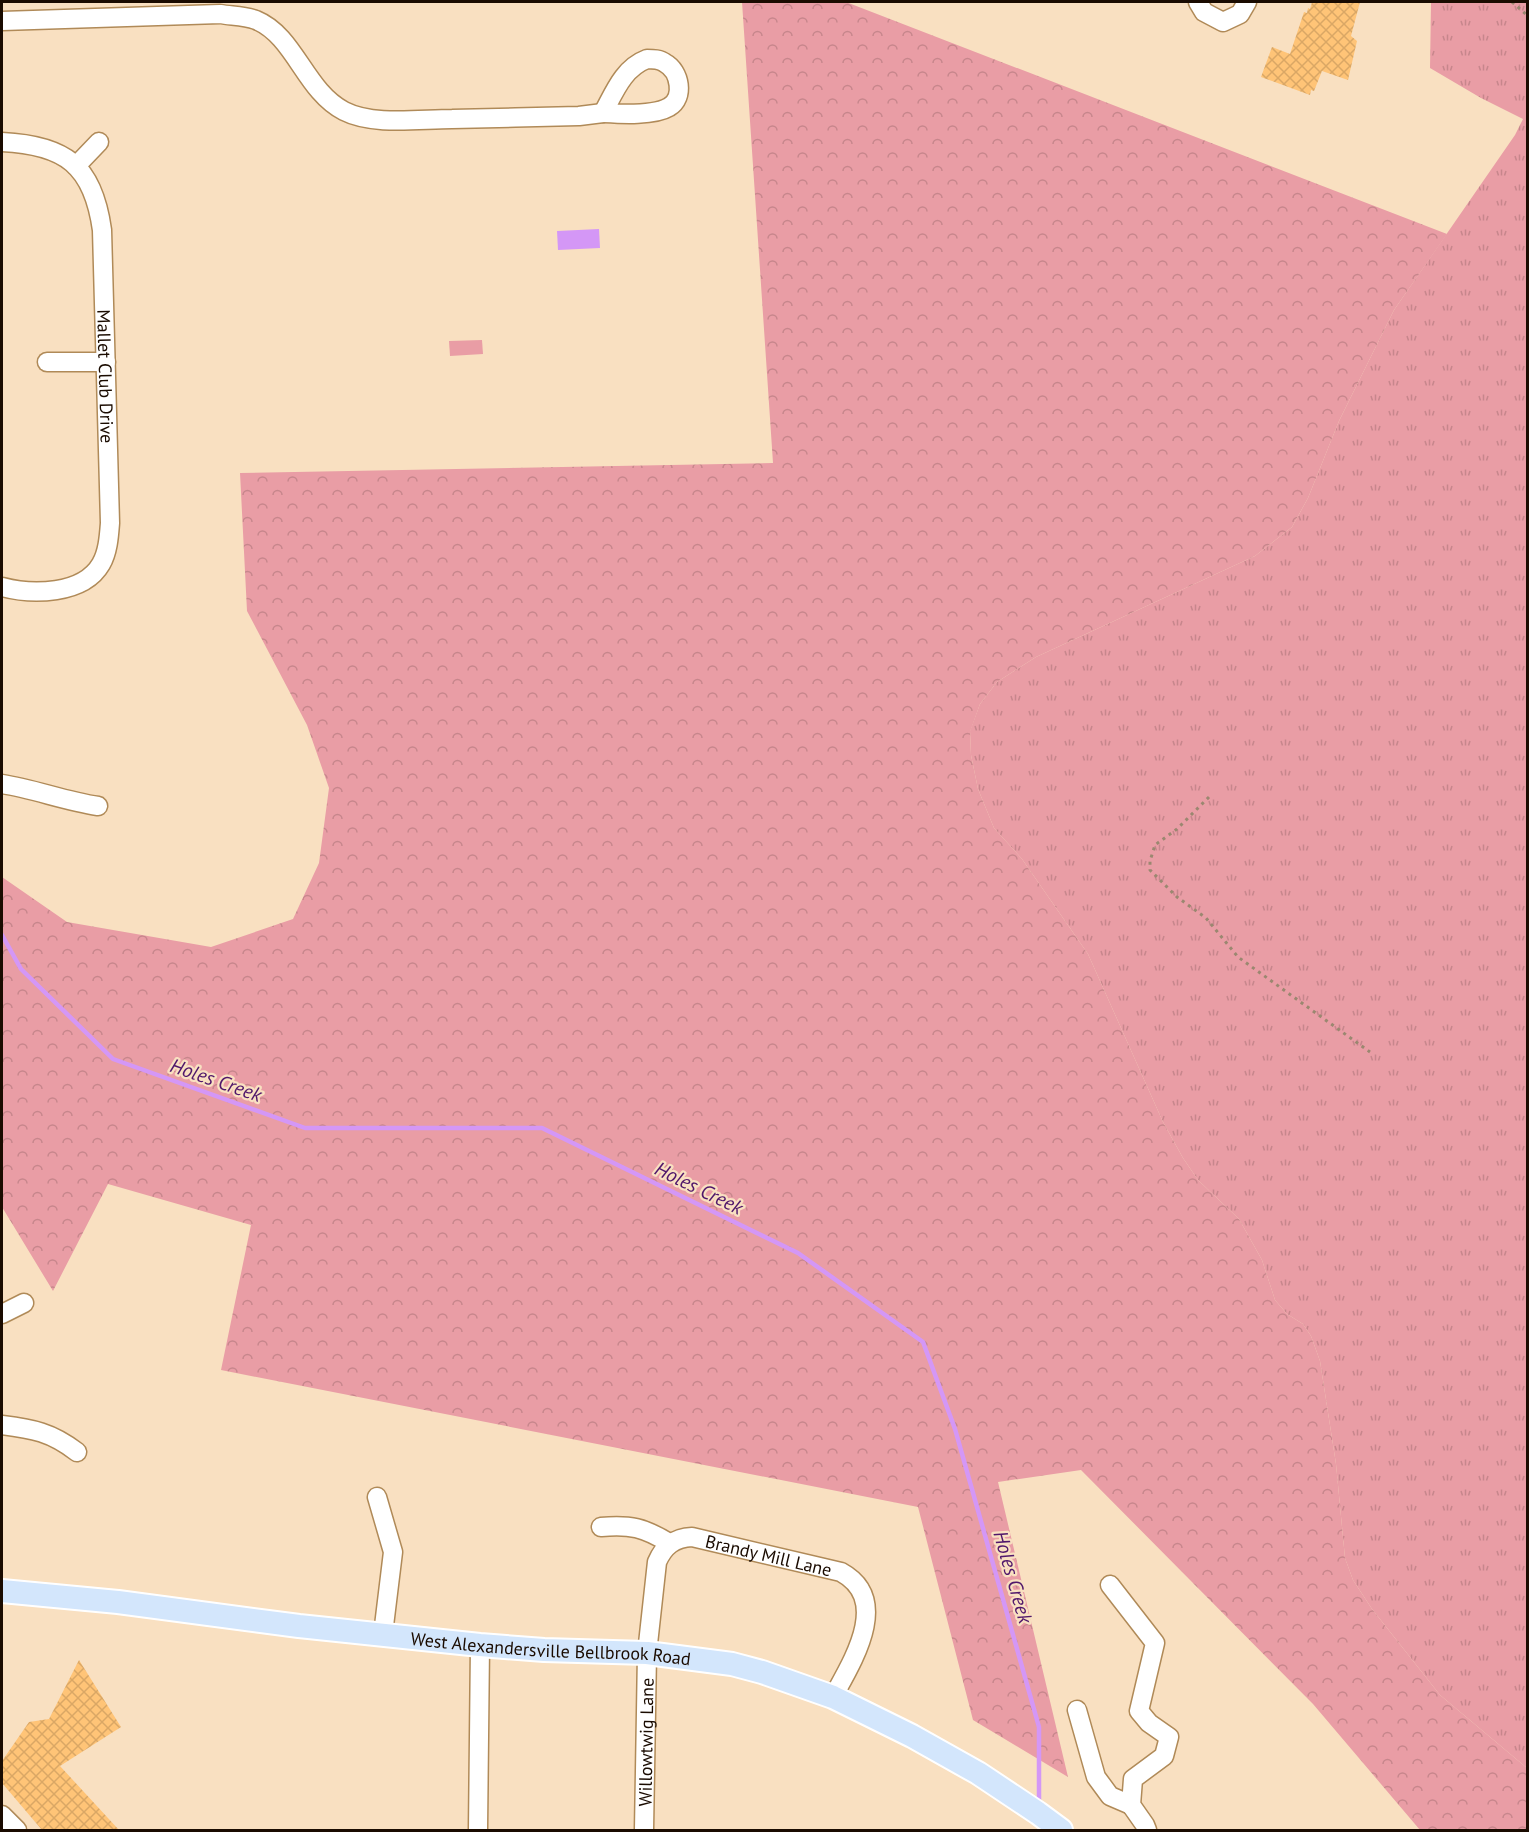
<svg xmlns="http://www.w3.org/2000/svg" width="1529" height="1832" font-family="'PT Sans',sans-serif">
<style>
.grass{fill:url(#grass-tufts)}
.forest{fill:url(#forest-crowns)}
.pitch{fill:#e99da5}
.water{fill:#d497f6}
.lines{fill:none;stroke-linecap:round;stroke-linejoin:round}
.stream{stroke:#d497f6;stroke-width:4.5}
.building{fill:url(#building-cross-hatch)}
.minor-casing{stroke:#b08a58;stroke-width:21}
.major-casing{stroke:#fff;stroke-width:26}
.path{stroke:#9b8770;stroke-width:3;stroke-dasharray:3 4.5;stroke-linecap:butt}
.minor{stroke:#fff;stroke-width:18}
.major{stroke:#d3e6fc;stroke-width:22}
.labels{text-anchor:middle;dominant-baseline:central;stroke-width:4.5;stroke-linejoin:round;paint-order:stroke}
.street-label{font-size:18px;fill:#1a0b00;stroke:#f9e0c1}
.water-label{font-size:20px;font-style:italic;fill:#50176b;stroke:#f9e0c1}
</style>
<defs>
<pattern id="grass-tufts" width="24" height="20" patternUnits="userSpaceOnUse" patternTransform="scale(1.5)"><rect width="24" height="20" fill="#e99da5"/><path d="M3 7l-1-3M5 7V3M7 7l1-3M15 17l-1-3M17 17v-4M19 17l1-3" fill="none" stroke="#c7868c"/></pattern>
<pattern id="forest-crowns" width="20" height="18" patternUnits="userSpaceOnUse" patternTransform="scale(1.5)"><rect width="20" height="18" fill="#e99da5"/><path d="M2 6a3 3 0 1 1 6 0M12 15a3 3 0 1 1 6 0" fill="none" stroke="#c7868c"/></pattern>
<pattern id="building-cross-hatch" width="8" height="8" patternUnits="userSpaceOnUse" patternTransform="scale(1.5)"><rect width="8" height="8" fill="#ffc477"/><path d="M0 0l8 8M0 8l8-8" fill="none" stroke="#daa765"/></pattern>
</defs>
<rect width="100%" height="100%" fill="#f9e0c1"/>
<!-- grass -->
<path class="grass" d="M1431 2H1527V1768L1440 1695 1372 1609 1353 1580 1345 1558 1336 1464 1320 1361 1311 1336 1303 1324 1287 1314 1275 1300 1262 1260 1239 1219 1198 1180 1183 1158 1163 1122 1088 954 1022 859 994 828 978 789 971 755 970 731 980 704 997 682 1036 657 1255 556 1292 527 1308 498 1339 421 1394 310 1515 135 1523 119 1481 98 1430 68Z"/>
<!-- forest -->
<path class="forest" d="M742 2H846L1447 234 1394 310 1339 421 1308 498 1292 527 1255 556 1036 657 997 682 980 704 970 732 971 755 978 789 994 828 1022 859 1088 954 1163 1122 1183 1158 1198 1180 1239 1219 1262 1260 1275 1300 1287 1314 1303 1324 1311 1336 1320 1361 1336 1464 1345 1558 1353 1580 1372 1609 1440 1695 1527 1768V1830H1420L1313 1704 1081 1470 998 1482 1068 1777 973 1720 918 1507 221 1370 251 1225 108 1184 53 1291 2 1207V877L67 922 211 947 293 919 319 863 329 788 307 725 247 611 240 473 773 463Z"/>
<!-- pitch -->
<path class="pitch" d="M482 340 483 354 450 356 449 341Z"/>
<!-- water -->
<path class="water" d="M599 229 600 248 558 250 557 231Z"/>
<g class="lines">
<!-- stream -->
<path class="stream" d="M2 935 21 969 113 1059 305 1128H542L798 1253 923 1342 955 1429 1039 1727V1804"/>
</g>
<!-- building -->
<g class="building">
<path d="M1312 2H1360L1351 36 1357 41 1348 80 1322 71 1314 91 1311 90 1310 95 1261 77 1272 47 1290 54 1304 12 1307 13 1308 8 1310 9Z"/>
<path d="M79 1660 121 1727 60 1766 119 1830H42L2 1783V1761L29 1722 49 1719Z"/>
</g>
<g class="lines">
<defs>
<g id="minor">
<path d="M1198 2 1204 12 1223 22 1240 14 1247 2"/>
<path d="M2 21 220 14C232 16 245 16 256 20 295 36 305 91 344 111 373 126 419 119 452 119 494 118 537 117 579 116L603 113"/>
<path d="M647 59C653 59 660 59 665 63 680 71 685 98 669 107 654 116 621 114 603 113 614 93 623 68 647 59Z"/>
<path id="s1" d="M2 142C65 145 93 165 102 230L110 523C109 536 108 552 101 564 83 595 32 595 2 587"/>
<path d="M76 166 99 142"/>
<path d="M47 362H106"/>
<path d="M2 784C34 789 65 801 98 806"/>
<path d="M2 1314 24 1303"/>
<path d="M2 1425C33 1429 51 1432 77 1452"/>
<path d="M377 1497 393 1552 383 1634"/>
<path d="M601 1527C630 1524 645 1528 669 1543"/>
<path d="M1110 1585 1155 1643 1139 1711 1149 1723 1169 1737 1164 1756 1133 1779 1131 1805 1145 1825 1147 1830"/>
<path d="M1077 1710 1096 1777 1110 1796 1131 1805"/>
<path d="M2 1815 17 1830"/>
<path d="M478 1830 480 1645"/>
<path id="s2" d="M644 1830 647 1653 657 1562C664 1546 674 1538 692 1537L841 1572C892 1600 852 1662 833 1697"/>
</g>
<g id="major">
<path id="s3" d="M2 1591 118 1602 299 1626 480 1645 544 1650 647 1653 732 1664 762 1672 833 1697 912 1736 978 1773 1038 1813 1061 1830"/>
</g>
</defs>
<!-- minor casing -->
<use href="#minor" class="minor-casing"/>
<!-- major casing -->
<use href="#major" class="major-casing"/>
<!-- path -->
<g class="path">
<path d="M1512 2 1528 16"/>
<path d="M1209 797 1177 829 1155 845 1150 861V870L1177 897 1206 918 1238 957 1370 1052"/>
</g>
<!-- minor -->
<use href="#minor" class="minor"/>
<!-- major -->
<use href="#major" class="major"/>
</g>
<g class="labels">
<!-- street labels -->
<g class="street-label">
<text stroke="none"><textPath href="#s1" startOffset="296">Mallet Club Drive</textPath></text>
<text stroke="none"><textPath href="#s2" startOffset="393">Brandy Mill Lane</textPath></text>
<text stroke="none"><textPath href="#s3" startOffset="552">West Alexandersville Bellbrook Road</textPath></text>
<text stroke="none"><textPath href="#s2" startOffset="88">Willowtwig Lane</textPath></text>
</g>
<!-- water labels -->
<g class="water-label">
<text transform="translate(216 1080) rotate(19)">Holes Creek</text>
<text transform="translate(699 1188) rotate(26)">Holes Creek</text>
<text transform="translate(1013 1577) rotate(74)">Holes Creek</text>
</g>
</g>
<!-- border -->
<rect width="1529" height="1832" fill="none" stroke="#1a0b00" stroke-width="6"/>
</svg>
